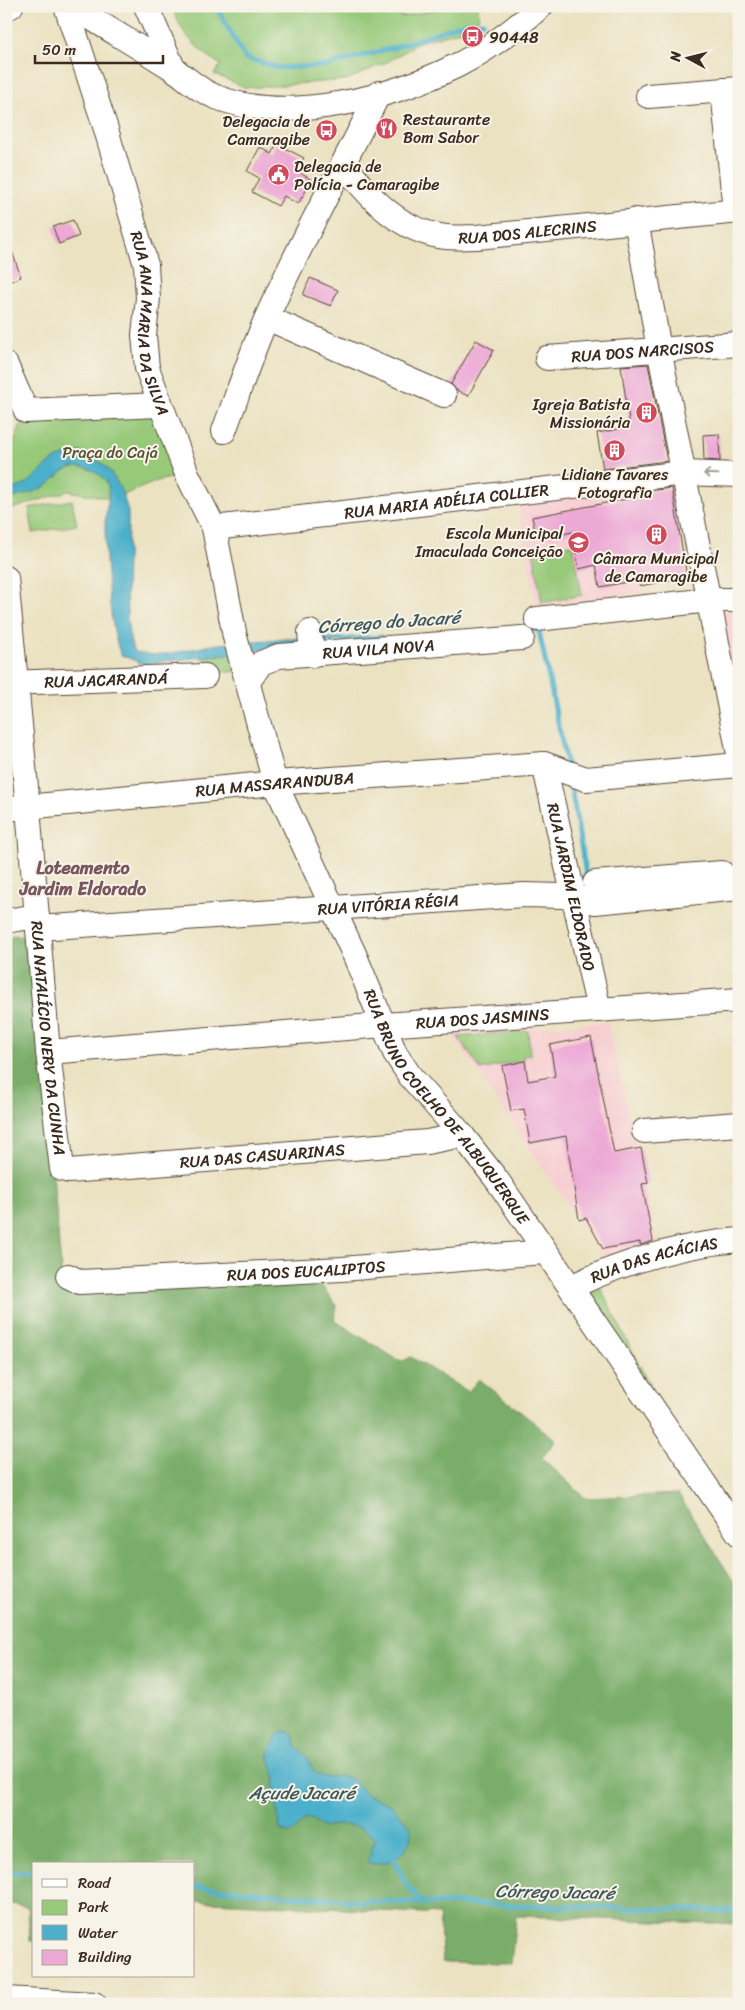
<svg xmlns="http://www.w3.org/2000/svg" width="745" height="2010" font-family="Sriracha,sans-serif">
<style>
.built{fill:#f7cfd2}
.green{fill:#97c979;stroke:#697a4c}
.forest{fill:#79ad69;stroke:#5a6c44}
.water{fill:#4cb0cb;stroke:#446d74}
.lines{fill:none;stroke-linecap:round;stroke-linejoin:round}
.stream{stroke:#4cb0cb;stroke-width:5}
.building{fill:#eda9d6}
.minor-casing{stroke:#554636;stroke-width:26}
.minor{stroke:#fff;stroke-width:24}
.oneway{stroke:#a79f9a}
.labels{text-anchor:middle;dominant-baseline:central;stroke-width:4;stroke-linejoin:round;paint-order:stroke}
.poi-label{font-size:16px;fill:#3b2a1e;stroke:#f7f3e8;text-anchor:start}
.street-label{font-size:16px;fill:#3b2a1e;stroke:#f7f3e8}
.park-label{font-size:16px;fill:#525235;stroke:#f7f3e8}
.water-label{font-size:18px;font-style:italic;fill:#41595b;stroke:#f7f3e8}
.neighbourhood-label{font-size:18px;font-weight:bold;fill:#79565e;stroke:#f7f3e8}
</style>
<rect width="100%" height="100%" fill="#f7f3e8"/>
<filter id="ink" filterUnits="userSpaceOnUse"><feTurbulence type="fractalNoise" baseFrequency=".02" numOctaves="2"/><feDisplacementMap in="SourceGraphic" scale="10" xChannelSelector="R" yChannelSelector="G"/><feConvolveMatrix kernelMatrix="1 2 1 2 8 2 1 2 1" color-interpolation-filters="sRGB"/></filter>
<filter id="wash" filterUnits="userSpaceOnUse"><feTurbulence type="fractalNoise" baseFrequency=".0096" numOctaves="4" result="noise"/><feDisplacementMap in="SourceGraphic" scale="20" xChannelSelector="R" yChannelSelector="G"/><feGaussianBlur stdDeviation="1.12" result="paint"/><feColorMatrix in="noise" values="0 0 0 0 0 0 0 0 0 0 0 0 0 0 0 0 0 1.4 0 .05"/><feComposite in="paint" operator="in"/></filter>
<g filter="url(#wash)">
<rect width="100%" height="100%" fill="#ebe2c1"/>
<!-- built -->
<g class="built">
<path d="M626 491 641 594 536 606 517 498Z"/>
<path d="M739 612V726L717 613Z"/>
<path d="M608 1022 658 1246 604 1257 451 1034Z"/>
</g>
<!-- green -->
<g class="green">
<path d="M172 6H398L401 17C424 13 457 1 478 7L479 17 467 29 419 42 391 60 347 80 246 88 214 74 221 65C197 49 181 35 172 6Z"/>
<path d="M159 405 187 474 157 481 114 499 68 491 6 511V463L26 411Z"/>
<path d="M72 500 77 525 33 533 29 508Z"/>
<path d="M573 544 582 595 542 603 533 551Z"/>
<path d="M239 652 244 671 205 673 203 657Z"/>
<path d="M528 1031 530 1055 523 1056V1060L481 1070 458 1037Z"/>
<path d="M600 1287 652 1390 589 1295Z"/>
</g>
<!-- forest -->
<path class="forest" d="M42 934 53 1173 63 1293 316 1278 337 1306 334 1320 401 1362 411 1357 468 1392 479 1379 556 1440 542 1458 585 1498 678 1494 739 1590V1924L516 1916 511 1963 443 1962 439 1914 194 1901V1864H34V1941H30L28 1907 6 1903V936Z"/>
<!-- water -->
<g class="water">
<path d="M81 452C109 461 121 484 128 512 129 546 121 624 134 651 159 661 193 647 219 644 246 641 273 640 300 638L303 645 143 664 121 655C109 629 105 556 105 525 105 515 110 496 108 487 106 475 86 465 74 467 61 469 56 480 46 486 34 493 19 496 6 500V489C30 488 33 476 50 463 58 456 70 454 81 452Z"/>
<path d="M282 1731 289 1732 294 1736 296 1746 308 1758 313 1770 323 1777 343 1776 352 1779 366 1794 390 1805 411 1827C412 1851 395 1864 371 1864H367L375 1839C363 1825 341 1821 324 1828L313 1820 306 1818 293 1832 287 1833 280 1830 274 1787 276 1778 269 1760V1752L278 1734Z"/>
</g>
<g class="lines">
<!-- stream -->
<g class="stream">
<path d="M216 6 245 58 280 68 325 66 396 47 464 23 483 22"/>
<path d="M523 628 539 631 567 766"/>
<path d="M316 641 382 637"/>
<path d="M570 781 587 881"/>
<path d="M394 1859 406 1884 422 1903"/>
<path d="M6 1871 34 1873"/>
<path d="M194 1887 356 1901 739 1911"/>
</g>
</g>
<g id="blocks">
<!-- building -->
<g class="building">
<path d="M277 144 304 158 297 171 312 180 298 204 284 196 278 206 252 192 259 178 247 171 260 147 272 154Z"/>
<path d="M73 220 79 236 59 244 53 227Z"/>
<path d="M8 240 21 277 6 283V241Z"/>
<path d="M310 278 338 290 331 306 303 295Z"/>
<path d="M476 340 494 350 468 396 456 390 451 384Z"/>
<path d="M648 364 667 461 603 469 597 433 630 427 621 366Z"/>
<path d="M719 434 720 461 704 460 703 435Z"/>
<path d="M672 488 687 577 640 586 639 580 600 587 596 565 579 569 572 532 549 537 548 530 535 532 532 517 627 499 626 494Z"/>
<path d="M591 1037 614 1153 641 1148 648 1183 642 1184 653 1241 640 1245V1242L603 1249 586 1218 579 1220 566 1136 530 1143 524 1109 511 1111 502 1066 525 1061 528 1081 555 1076 550 1045Z"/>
</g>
</g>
</g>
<g filter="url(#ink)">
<use href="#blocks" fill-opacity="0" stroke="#554636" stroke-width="1"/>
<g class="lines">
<defs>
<g id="minor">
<path id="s1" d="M66 6 105 126 146 265 148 298 144 335 147 368 187 474 214 528 235 637 275 783 355 956 395 1053 410 1076 462 1135 497 1180 739 1534"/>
<path d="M72 6C105 27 139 47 172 68 187 78 199 91 216 97 287 125 391 98 458 65 488 50 516 28 541 6"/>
<path d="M146 6 174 70"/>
<path d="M6 8 11 6"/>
<path d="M723 90 735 211"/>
<path d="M648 96 739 89"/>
<path id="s2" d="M344 164C370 199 401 232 446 237 456 238 467 237 477 237L739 211"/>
<path d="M636 220 659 349 739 754"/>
<path d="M267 318 444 395"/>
<path id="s3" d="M547 358 739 344"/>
<path d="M6 365 26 411 159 405"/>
<path d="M224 431C238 393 251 354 267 317 301 241 342 168 379 93"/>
<path id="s4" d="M214 528 684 473 739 475"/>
<path id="s5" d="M6 578 28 808 48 1052 62 1169 69 1171 427 1142 462 1135"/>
<path d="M537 619 710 600H739"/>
<path d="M310 632 312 655"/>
<path id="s6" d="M248 682 261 663 279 656 522 638"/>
<path id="s7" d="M6 683 205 676"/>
<path id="s8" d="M544 764 599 1010"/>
<path id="s9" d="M6 809 275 783 544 764 586 779 739 765"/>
<path d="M595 883 722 873"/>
<path d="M6 921 37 916"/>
<path id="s10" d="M38 928 524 895 562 896 595 902 739 888"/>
<path id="s11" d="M48 1052 384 1025 739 1000"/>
<path d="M644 1131 739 1124"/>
<path id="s12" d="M68 1276 80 1282 342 1269 544 1252"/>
<path id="s13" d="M571 1287C625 1261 679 1245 739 1240"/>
<path d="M6 1999 94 2004"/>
</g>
</defs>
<!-- minor casing -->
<use href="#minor" class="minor-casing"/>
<!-- minor -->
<use href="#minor" class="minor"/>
</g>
<!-- one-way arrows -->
<defs><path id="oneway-shaft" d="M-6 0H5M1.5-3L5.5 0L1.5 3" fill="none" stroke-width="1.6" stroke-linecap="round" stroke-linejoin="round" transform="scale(1.25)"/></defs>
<use class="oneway" href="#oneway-shaft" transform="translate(711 474) rotate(-178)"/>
</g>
<!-- icons -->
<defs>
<symbol id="bus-disc" viewBox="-11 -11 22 22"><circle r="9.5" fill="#d1495b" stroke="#f7f3e8"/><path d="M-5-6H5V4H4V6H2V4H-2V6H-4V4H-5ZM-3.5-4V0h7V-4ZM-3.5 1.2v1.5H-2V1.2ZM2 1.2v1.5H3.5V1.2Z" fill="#fff"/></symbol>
<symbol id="restaurant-disc" viewBox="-11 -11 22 22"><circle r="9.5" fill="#d1495b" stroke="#f7f3e8"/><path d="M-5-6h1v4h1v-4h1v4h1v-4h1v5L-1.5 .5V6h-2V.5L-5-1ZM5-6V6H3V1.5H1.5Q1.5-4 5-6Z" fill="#fff"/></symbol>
<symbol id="civic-disc" viewBox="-11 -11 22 22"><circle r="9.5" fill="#d1495b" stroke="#f7f3e8"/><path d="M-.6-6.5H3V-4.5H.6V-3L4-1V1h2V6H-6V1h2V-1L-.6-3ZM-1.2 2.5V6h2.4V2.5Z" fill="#fff"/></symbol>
<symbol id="building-disc" viewBox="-11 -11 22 22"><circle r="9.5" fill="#d1495b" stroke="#f7f3e8"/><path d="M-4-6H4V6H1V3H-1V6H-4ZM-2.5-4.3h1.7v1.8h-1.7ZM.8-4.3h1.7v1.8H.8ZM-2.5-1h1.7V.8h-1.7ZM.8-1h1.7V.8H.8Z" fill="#fff"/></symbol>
<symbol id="school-disc" viewBox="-11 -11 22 22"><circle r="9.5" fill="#d1495b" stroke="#f7f3e8"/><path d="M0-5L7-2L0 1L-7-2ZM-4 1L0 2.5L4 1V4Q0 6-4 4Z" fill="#fff"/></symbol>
</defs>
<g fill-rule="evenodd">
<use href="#bus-disc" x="460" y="24" width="25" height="25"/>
<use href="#restaurant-disc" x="374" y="116" width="25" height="25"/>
<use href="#bus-disc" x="314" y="118" width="25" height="25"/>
<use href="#civic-disc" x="266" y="162" width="25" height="25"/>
<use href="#building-disc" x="634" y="400" width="25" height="25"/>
<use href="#building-disc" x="602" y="438" width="25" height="25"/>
<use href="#building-disc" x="644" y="522" width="25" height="25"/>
<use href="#school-disc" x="566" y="530" width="25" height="25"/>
</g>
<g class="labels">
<!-- poi labels -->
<g class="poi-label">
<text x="489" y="37">90448</text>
<text x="403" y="119">Restaurante<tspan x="403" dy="18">Bom Sabor</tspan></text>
<text x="310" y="121" text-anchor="end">Delegacia de<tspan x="310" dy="18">Camaragibe</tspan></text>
<text x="294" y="166">Delegacia de<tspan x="294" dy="18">Polícia - Camaragibe</tspan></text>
<text x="630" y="404" text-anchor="end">Igreja Batista<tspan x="630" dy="18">Missionária</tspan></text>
<text x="615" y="474" text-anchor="middle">Lidiane Tavares<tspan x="615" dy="18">Fotografia</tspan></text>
<text x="563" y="533" text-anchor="end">Escola Municipal<tspan x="563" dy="18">Imaculada Conceição</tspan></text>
<text x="656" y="558" text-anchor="middle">Câmara Municipal<tspan x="656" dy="18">de Camaragibe</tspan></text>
</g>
<!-- street labels -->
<g class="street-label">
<text stroke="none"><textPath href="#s2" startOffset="211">RUA DOS ALECRINS</textPath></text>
<text stroke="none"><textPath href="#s1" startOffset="330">RUA ANA MARIA DA SILVA</textPath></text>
<text stroke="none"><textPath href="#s3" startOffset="96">RUA DOS NARCISOS</textPath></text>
<text stroke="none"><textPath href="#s4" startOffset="234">RUA MARIA ADÉLIA COLLIER</textPath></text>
<text stroke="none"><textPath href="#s6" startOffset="142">RUA VILA NOVA</textPath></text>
<text stroke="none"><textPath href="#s7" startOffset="100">RUA JACARANDÁ</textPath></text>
<text stroke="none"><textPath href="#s9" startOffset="270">RUA MASSARANDUBA</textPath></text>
<text stroke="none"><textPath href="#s8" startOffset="126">RUA JARDIM ELDORADO</textPath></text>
<text stroke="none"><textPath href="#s10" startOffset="351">RUA VITÓRIA RÉGIA</textPath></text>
<text stroke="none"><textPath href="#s11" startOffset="436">RUA DOS JASMINS</textPath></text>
<text stroke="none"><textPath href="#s5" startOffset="462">RUA NATALÍCIO NERY DA CUNHA</textPath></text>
<text stroke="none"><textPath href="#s1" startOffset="1179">RUA BRUNO COELHO DE ALBUQUERQUE</textPath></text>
<text stroke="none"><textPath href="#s5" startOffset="795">RUA DAS CASUARINAS</textPath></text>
<text stroke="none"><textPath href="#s13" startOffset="88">RUA DAS ACÁCIAS</textPath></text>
<text stroke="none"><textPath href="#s12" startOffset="240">RUA DOS EUCALIPTOS</textPath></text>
</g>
<!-- park labels -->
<g class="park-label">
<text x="110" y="452">Praça do Cajá</text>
</g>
<!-- water labels -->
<g class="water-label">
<text transform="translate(389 622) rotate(-4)">Córrego do Jacaré</text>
<text x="302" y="1793">Açude Jacaré</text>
<text transform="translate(555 1892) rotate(1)">Córrego Jacaré</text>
</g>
<!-- neighbourhood labels -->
<g class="neighbourhood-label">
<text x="83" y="868">Loteamento<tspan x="83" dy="21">Jardim Eldorado</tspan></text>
</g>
</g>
<!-- margin -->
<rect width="745" height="2010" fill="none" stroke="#f7f3e8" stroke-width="25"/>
<!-- legend -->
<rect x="32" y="1862" width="162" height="115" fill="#f7f3e8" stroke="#aca397"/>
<rect x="42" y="1879" width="25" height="8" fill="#ffffff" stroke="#aca397"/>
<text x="78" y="1888" font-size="15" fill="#3b2a1e">Road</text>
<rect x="42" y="1900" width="25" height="15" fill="#97c979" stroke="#aca397"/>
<text x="78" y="1912" font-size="15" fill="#3b2a1e">Park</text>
<rect x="42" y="1925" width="25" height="15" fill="#4cb0cb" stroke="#aca397"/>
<text x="78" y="1938" font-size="15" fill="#3b2a1e">Water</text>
<rect x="42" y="1950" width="25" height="15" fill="#eda9d6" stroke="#aca397"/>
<text x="78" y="1962" font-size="15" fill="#3b2a1e">Building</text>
<!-- north arrow -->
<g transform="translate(688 58) rotate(277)" stroke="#f7f3e8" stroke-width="4" paint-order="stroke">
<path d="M0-4L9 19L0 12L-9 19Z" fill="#3b2a1e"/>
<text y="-8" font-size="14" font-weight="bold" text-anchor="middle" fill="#3b2a1e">N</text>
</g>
<!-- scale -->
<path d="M35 55v8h128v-8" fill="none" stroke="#3b2a1e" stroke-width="2.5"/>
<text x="42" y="55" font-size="15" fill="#3b2a1e" stroke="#f7f3e8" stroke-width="4" paint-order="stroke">50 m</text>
</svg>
